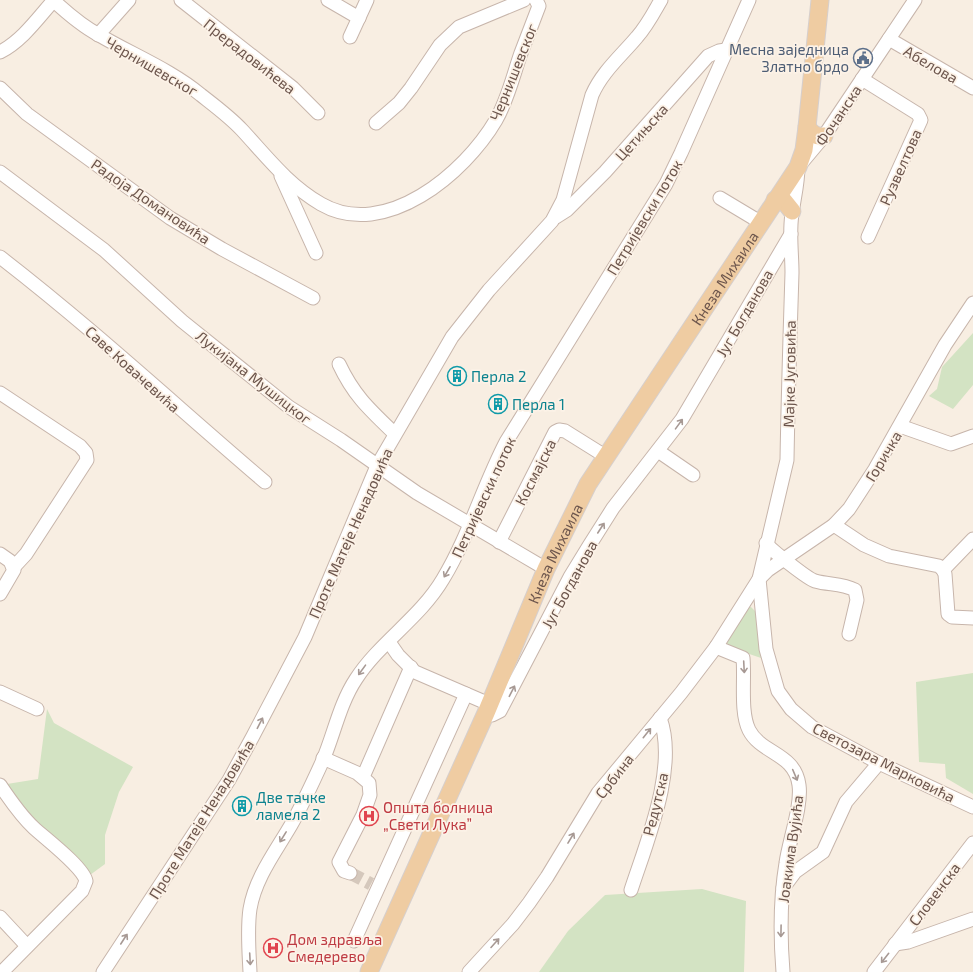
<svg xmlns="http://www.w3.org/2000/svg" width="973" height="972" viewBox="0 0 973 972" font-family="'Exo 2',sans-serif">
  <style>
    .green { fill: #d3e3c3 }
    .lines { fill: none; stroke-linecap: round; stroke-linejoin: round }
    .minor-tunnel { stroke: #d5c8bc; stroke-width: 13; stroke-dasharray: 13 6; stroke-linecap: butt }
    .minor-casing { stroke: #c7b5ab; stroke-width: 15 }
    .major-casing { stroke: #d6cfcd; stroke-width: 19 }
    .minor { stroke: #fff; stroke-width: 13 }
    .major { stroke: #efcca2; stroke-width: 17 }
    .oneway { stroke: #a79994 }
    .labels { text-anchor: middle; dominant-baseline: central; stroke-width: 3.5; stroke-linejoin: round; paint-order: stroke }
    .service-label { font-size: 15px; fill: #4e5e75; stroke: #fcf2e7; text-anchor: end }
    .street-label { font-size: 15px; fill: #6c554c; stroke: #fcf2e7 }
    .culture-label { font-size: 15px; fill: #0d838f; stroke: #fcf2e7; text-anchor: start }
    .health-label { font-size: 15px; fill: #be3a42; stroke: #fcf2e7; text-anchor: start }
  </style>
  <rect width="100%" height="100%" fill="#f8eee2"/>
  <g class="green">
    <path d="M973,333V385L953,409L929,396L937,389L942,367Z"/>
    <path d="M749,607H751L756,612L761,658L723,645Z"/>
    <path d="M973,673V794L946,778L945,764L919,762L916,682Z"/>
    <path d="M47,709L54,723L133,767L119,792L105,835V864L90,875L29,816L7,784L38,779Z"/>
    <path d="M702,889L746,901L744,972H539L568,931L605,895Z"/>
  </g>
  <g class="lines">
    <path class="minor-tunnel" d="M350,873L371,884"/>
    <g class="minor-casing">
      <g id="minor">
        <path d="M53,0C67,13 82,26 99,35C133,55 171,70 201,95C215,106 230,117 242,130C267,157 288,185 321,204C385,241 465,173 496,120C508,99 513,76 521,53C527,37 533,22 539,6L536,0"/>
        <path d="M181,0L293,88L318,113"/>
        <path d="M328,0L359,18"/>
        <path d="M915,0L824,136L798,167C798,187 792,205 791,224C790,241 792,257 792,273C790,336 788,398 787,460L759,579L766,649L778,691L791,709L812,727L879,763L973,807"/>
        <path d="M98,35L129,0"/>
        <path d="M350,37L367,0"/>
        <path d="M889,39L973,88"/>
        <path d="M0,52C22,41 38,18 54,0"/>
        <path d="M862,79L918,114L921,120L868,237"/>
        <path d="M0,88L27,114L170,218L222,249L313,298"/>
        <path d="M376,123L399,103L411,88L440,45L459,27L524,0"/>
        <path d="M0,172L104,250L182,321L289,407L341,440L417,493L546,569"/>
        <path d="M281,176L316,253"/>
        <path d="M720,198L760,222"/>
        <path d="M556,217L567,210L605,172L708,56L719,51L726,50"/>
        <path d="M0,257C92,328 177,407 265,482"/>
        <path d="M339,364C354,396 370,410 395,434"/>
        <path d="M0,393L80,446L86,453L87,460L26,554L13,568"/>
        <path d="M900,426L951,444L973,436"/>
        <path d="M658,451L693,475"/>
        <path d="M834,525L864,545L889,556L939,566L943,570L945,574L948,614L952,617L973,618"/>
        <path d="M499,542L555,432L559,430L565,431L605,456"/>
        <path d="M766,543C771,550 808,579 815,581C829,585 842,583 855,590L857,600L849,634"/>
        <path d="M0,554L10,561L14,570L0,594"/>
        <path d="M943,570L973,539"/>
        <path d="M389,642L398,655L415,672L489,704"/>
        <path d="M716,647L743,658C745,679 740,712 749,730C761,754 795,753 799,785C802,806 789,841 786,863C780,899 780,935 783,972"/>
        <path d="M0,692L37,709"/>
        <path d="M486,713L492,715L500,711L570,577L589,546L613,508L682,419L791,234"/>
        <path d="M323,758L357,773L369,783L370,795L363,815L339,862L344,871L350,873"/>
        <path d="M363,777L411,667"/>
        <path d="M0,785C10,800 21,816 34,828C46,839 83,867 86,881L82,891L2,972"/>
        <path d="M783,888L795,872L823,852L846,802L879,763"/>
        <path d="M631,890C647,841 678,767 660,718"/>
        <path d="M0,917L27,946"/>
        <path d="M354,941L466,694"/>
        <path d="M895,944L908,942L973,919"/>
        <path d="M103,972L229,780L253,736L305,637L377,466L452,337L489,290L552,221L563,200L592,95C602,72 621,56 637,37C647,26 654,12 661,0"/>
        <path d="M250,972C249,951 247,929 250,909C255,878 276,851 291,825C303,804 313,782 323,760C334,734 340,703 356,679C380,642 420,618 443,579C469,536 483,486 506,442L666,184L681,153L749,0"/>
        <path d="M469,972L513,924L529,903L547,877L598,793L681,693L716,647L759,579L768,570L834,525L849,509L875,469L945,345L973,303"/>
        <path d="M874,972L973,843"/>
      </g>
    </g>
    <g class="major-casing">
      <g id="major">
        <path d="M807,127C812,134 816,137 824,136"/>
        <path d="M775,200L784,201L792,211"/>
        <path id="s1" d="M369,972L486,713L546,569L588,484L798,167L804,150L807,127L820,0"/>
      </g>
    </g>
    <use href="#minor" class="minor"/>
    <use href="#major" class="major"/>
  </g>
  <defs><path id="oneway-shaft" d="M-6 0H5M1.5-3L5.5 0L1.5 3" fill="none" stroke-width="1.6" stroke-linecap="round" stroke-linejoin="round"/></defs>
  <g class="oneway">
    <use href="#oneway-shaft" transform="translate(679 424) rotate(-54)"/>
    <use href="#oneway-shaft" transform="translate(601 528) rotate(-57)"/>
    <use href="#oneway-shaft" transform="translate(447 572) rotate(120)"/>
    <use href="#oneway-shaft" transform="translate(744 667) rotate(87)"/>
    <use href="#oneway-shaft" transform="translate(362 670) rotate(126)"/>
    <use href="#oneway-shaft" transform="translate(512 691) rotate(-63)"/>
    <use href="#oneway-shaft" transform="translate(260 723) rotate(-63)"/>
    <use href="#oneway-shaft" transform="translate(647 733) rotate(-51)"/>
    <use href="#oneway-shaft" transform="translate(795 775) rotate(67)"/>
    <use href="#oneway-shaft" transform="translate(283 837) rotate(122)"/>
    <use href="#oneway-shaft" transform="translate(571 838) rotate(-59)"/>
    <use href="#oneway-shaft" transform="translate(781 931) rotate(91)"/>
    <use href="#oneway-shaft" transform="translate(124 939) rotate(-57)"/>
    <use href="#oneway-shaft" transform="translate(495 943) rotate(-48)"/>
    <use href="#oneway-shaft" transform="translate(885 958) rotate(128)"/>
    <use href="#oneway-shaft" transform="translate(250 959) rotate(87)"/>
  </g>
  <defs>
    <g id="civic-ring" transform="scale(1)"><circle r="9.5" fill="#fcf2e7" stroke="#5c6f8a" stroke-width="1.5"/><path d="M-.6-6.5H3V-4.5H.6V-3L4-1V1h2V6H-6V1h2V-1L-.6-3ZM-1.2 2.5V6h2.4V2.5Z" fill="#5c6f8a"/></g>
    <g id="building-ring" transform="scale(1)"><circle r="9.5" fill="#fcf2e7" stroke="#0f9aa8" stroke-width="1.5"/><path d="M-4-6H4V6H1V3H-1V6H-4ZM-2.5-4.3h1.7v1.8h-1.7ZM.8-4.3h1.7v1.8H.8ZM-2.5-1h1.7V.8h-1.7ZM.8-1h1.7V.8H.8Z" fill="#0f9aa8"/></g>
    <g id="hospital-ring" transform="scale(1)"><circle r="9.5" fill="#fcf2e7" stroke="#e0444e" stroke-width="1.5"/><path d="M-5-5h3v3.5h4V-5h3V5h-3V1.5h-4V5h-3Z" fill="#e0444e"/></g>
  </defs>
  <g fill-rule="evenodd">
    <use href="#civic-ring" x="863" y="58"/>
    <use href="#building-ring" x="457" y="376"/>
    <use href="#building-ring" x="498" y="404"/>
    <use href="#building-ring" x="242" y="806"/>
    <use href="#hospital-ring" x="369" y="816"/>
    <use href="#hospital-ring" x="273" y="948"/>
  </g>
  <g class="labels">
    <g class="service-label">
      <text x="849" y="49">Месна заједница<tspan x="849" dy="17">Златно брдо</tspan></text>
    </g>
    <g class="street-label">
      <text transform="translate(250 56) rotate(38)">Прерадовићева</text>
      <text transform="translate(931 64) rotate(30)">Абелова</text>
      <text transform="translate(152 66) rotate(30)">Чернишевског</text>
      <text transform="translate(513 72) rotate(-68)">Чернишевског</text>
      <text transform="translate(838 115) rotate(-56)">Фочанска</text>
      <text transform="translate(641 132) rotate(-48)">Цетињска</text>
      <text transform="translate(900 167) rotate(-66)">Рузвелтова</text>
      <text transform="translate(151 201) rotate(34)">Радоја Домановића</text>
      <text transform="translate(644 217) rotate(-59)">Петријевски поток</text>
      <text stroke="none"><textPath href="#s1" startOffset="782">Кнеза Михаила</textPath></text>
      <text transform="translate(744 313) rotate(-60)">Југ Богданова</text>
      <text transform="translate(133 369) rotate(42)">Саве Ковачевића</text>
      <text transform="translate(789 374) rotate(-89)">Мајке Југовића</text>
      <text transform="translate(254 377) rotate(38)">Лукијана Мушицког</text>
      <text transform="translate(883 456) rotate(-59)">Горичка</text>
      <text transform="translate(535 472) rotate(-63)">Космајска</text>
      <text transform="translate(483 497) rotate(-65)">Петријевски поток</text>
      <text transform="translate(350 533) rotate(-66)">Проте Матеје Ненадовића</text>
      <text stroke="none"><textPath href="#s1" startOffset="458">Кнеза Михаила</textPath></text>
      <text transform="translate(569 584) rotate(-61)">Југ Богданова</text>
      <text transform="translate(884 762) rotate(27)">Светозара Марковића</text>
      <text transform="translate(614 776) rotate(-52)">Србина</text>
      <text transform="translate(655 804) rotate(-76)">Редутска</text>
      <text transform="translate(201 819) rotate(-58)">Проте Матеје Ненадовића</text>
      <text transform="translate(790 849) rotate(-82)">Јоакима Вујића</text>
      <text transform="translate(934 894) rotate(-53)">Словенска</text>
    </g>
    <g class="culture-label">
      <text x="471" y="376">Перла 2</text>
      <text x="512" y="404">Перла 1</text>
      <text x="256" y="797">Две тачке<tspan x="256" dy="17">ламела 2</tspan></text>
    </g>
    <g class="health-label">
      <text x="383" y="807">Општа болница<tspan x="383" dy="17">„Свети Лука”</tspan></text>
      <text x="287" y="939">Дом здравља<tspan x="287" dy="17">Смедерево</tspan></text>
    </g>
  </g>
</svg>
